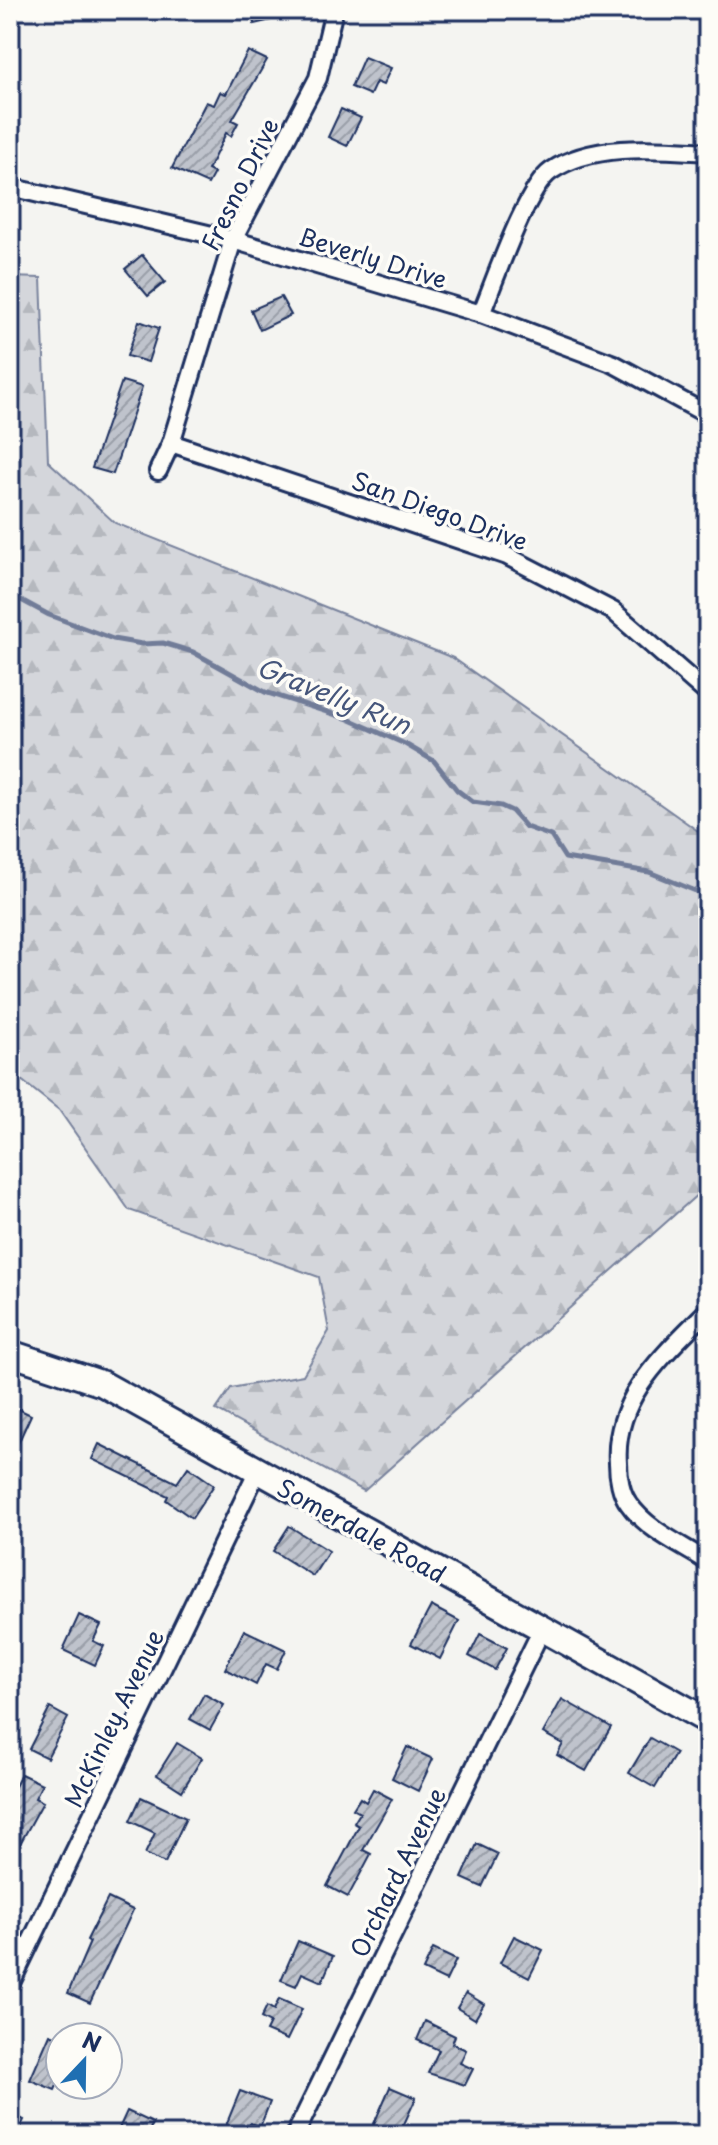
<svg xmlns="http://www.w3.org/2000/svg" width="718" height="2145" viewBox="0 0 718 2145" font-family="'Playpen Sans',sans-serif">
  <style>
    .forest { fill: url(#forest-firs); stroke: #78829c; stroke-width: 2 }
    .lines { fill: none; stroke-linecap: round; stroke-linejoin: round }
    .stream { stroke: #717c98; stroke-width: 5 }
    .building { fill: url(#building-hatch); stroke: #1b2f5e; stroke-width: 2 }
    .street-casing { stroke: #1b2f5e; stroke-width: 22 }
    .secondary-casing { stroke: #1b2f5e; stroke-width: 30 }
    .street { stroke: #fdfcf7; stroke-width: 16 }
    .secondary { stroke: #fdfcf7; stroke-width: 24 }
    .labels { text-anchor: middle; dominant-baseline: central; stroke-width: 7; stroke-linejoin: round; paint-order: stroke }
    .street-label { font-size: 24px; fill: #1b2f5e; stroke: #fdfcf7 }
    .water-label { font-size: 26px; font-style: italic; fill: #46567b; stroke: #fdfcf7 }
  </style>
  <defs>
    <pattern id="forest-firs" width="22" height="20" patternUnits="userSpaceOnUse" patternTransform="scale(2)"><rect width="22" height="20" fill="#d4d6db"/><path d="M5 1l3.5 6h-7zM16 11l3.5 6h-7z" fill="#b5b8be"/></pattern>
    <pattern id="building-hatch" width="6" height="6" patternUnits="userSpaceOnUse" patternTransform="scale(2)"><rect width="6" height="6" fill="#bfc3cc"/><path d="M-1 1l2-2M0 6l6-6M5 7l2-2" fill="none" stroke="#9a9fa9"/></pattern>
  </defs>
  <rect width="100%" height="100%" fill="#f4f4f1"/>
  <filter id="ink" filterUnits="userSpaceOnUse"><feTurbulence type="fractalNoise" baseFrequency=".0125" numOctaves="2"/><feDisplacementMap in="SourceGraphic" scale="16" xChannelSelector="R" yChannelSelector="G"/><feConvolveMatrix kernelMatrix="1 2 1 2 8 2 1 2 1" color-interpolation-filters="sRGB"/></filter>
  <g filter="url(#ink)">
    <path class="forest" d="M10,277L41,278L48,461L115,523L453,658L708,838V1185L364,1491L216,1410L231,1388L303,1375L329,1331L319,1277L129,1210L59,1110L10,1071Z"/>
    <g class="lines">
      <path class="stream" d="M10,594L49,615L113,639L142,644L163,643L193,652L265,692L346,718L405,744L434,761L457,790L473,802L501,806L512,811L526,827L551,836L565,858L649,872L708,896"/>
    </g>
    <g class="building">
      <path d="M251,10H292L293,15L254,24Z"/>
      <path d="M248,51L267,60L232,120L238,123L231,136L226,133L208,170L214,173L208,184L172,168L206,102L214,105L220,92L226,94Z"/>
      <path d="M364,57L391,68L383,85L376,82L370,95L351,87Z"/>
      <path d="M341,109L361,118L347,146L328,137Z"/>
      <path d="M142,255L165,282L148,296L125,269Z"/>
      <path d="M281,297L291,315L260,330L251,310Z"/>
      <path d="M139,321L159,328L148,362L127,356Z"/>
      <path d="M122,381L142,387L113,474L92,468Z"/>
      <path d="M10,1405L31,1415L10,1461Z"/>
      <path d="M99,1444L177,1483L188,1467L214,1485L192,1518L166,1500L168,1496L92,1459Z"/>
      <path d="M289,1526L329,1551L313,1576L273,1551Z"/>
      <path d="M431,1606L459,1621L440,1659L411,1644Z"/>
      <path d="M79,1615L101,1625L93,1641L104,1646L95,1665L63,1650Z"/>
      <path d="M244,1630L286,1650L277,1669L266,1664L256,1685L225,1669Z"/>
      <path d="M480,1634L507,1648L495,1670L469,1656Z"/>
      <path d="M204,1694L224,1705L210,1730L190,1719Z"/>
      <path d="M562,1699L611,1727L586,1771L557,1755L563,1744L543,1733Z"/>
      <path d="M50,1708L68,1718L47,1758L29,1749Z"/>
      <path d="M650,1738L676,1753L655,1788L629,1773Z"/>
      <path d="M177,1743L202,1758L182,1791L157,1775Z"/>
      <path d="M407,1747L433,1759L418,1791L392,1778Z"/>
      <path d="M21,1774L42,1784L35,1798L43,1802L10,1862V1797Z"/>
      <path d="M373,1789L392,1799L363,1850L371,1854L348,1897L327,1886L359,1826L354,1823L360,1813L353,1809L360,1798L366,1802Z"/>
      <path d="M141,1797L186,1818L165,1863L145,1854L155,1833L130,1821Z"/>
      <path d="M477,1844L498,1854L482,1887L462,1878Z"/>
      <path d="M108,1898L133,1910L90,2003L68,1993L90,1942L87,1940Z"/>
      <path d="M514,1936L543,1950L529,1978L500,1963Z"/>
      <path d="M298,1941L333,1956L322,1982L302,1973L296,1986L281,1980Z"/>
      <path d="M433,1949L456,1960L446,1981L423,1970Z"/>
      <path d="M466,1993L484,2004L475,2019L457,2008Z"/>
      <path d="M279,1999L302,2009L287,2040L266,2031L270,2023L261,2018L267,2006L274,2010Z"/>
      <path d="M425,2021L455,2036L452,2043L466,2050L460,2063L473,2069L465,2085L428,2073L439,2050L417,2040Z"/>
      <path d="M50,2034L60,2038V2079L55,2090L30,2080Z"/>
      <path d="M390,2087L416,2098L399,2135H369Z"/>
      <path d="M240,2091L270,2102L260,2127L250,2123L245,2135H222Z"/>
      <path d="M127,2111L153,2123L147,2135H116Z"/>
      <path d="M10,2113L24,2120L17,2135H10Z"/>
    </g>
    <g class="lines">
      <g class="street-casing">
        <g id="street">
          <path d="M10,187L233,240L481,314L614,364L708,415"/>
          <path d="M481,314C494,283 526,188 551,171C593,142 660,149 708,152"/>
          <path d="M171,443L507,556L613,611L708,694"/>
          <path d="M158,471L171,443L233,240L318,78L334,10"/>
          <path d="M708,1310C665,1354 613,1397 618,1463C618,1476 621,1494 629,1504C647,1530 682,1545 708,1562"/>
          <path d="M10,1985L257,1472"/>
          <path d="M295,2135L542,1629"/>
        </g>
      </g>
      <g class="secondary-casing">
        <path id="secondary" d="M10,1353L103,1384L708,1721"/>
      </g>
      <use href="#street" class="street"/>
      <use href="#secondary" class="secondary"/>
    </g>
  </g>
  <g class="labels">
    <g class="street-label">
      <text transform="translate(239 184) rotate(-64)">Fresno Drive</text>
      <text transform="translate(373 257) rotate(17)">Beverly Drive</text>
      <text transform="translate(440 510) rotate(20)">San Diego Drive</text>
      <text transform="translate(362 1530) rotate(29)">Somerdale Road</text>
      <text transform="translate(113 1718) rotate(-64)">McKinley Avenue</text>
      <text transform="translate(397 1872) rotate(-64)">Orchard Avenue</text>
    </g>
    <g class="water-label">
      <text transform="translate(334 695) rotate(22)">Gravelly Run</text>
    </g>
  </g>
  <rect width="718" height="2145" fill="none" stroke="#fdfcf7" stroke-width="40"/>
  <rect x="20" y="20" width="678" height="2105" fill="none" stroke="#1b2f5e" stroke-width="3" filter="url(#ink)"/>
  <g transform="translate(84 2061) rotate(22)"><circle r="38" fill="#fdfcf7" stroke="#a3aaba" stroke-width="2"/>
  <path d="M0-6L14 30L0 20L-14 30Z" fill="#1f6fb2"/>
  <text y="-12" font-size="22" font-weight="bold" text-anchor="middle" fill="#1b2f5e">N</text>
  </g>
</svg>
